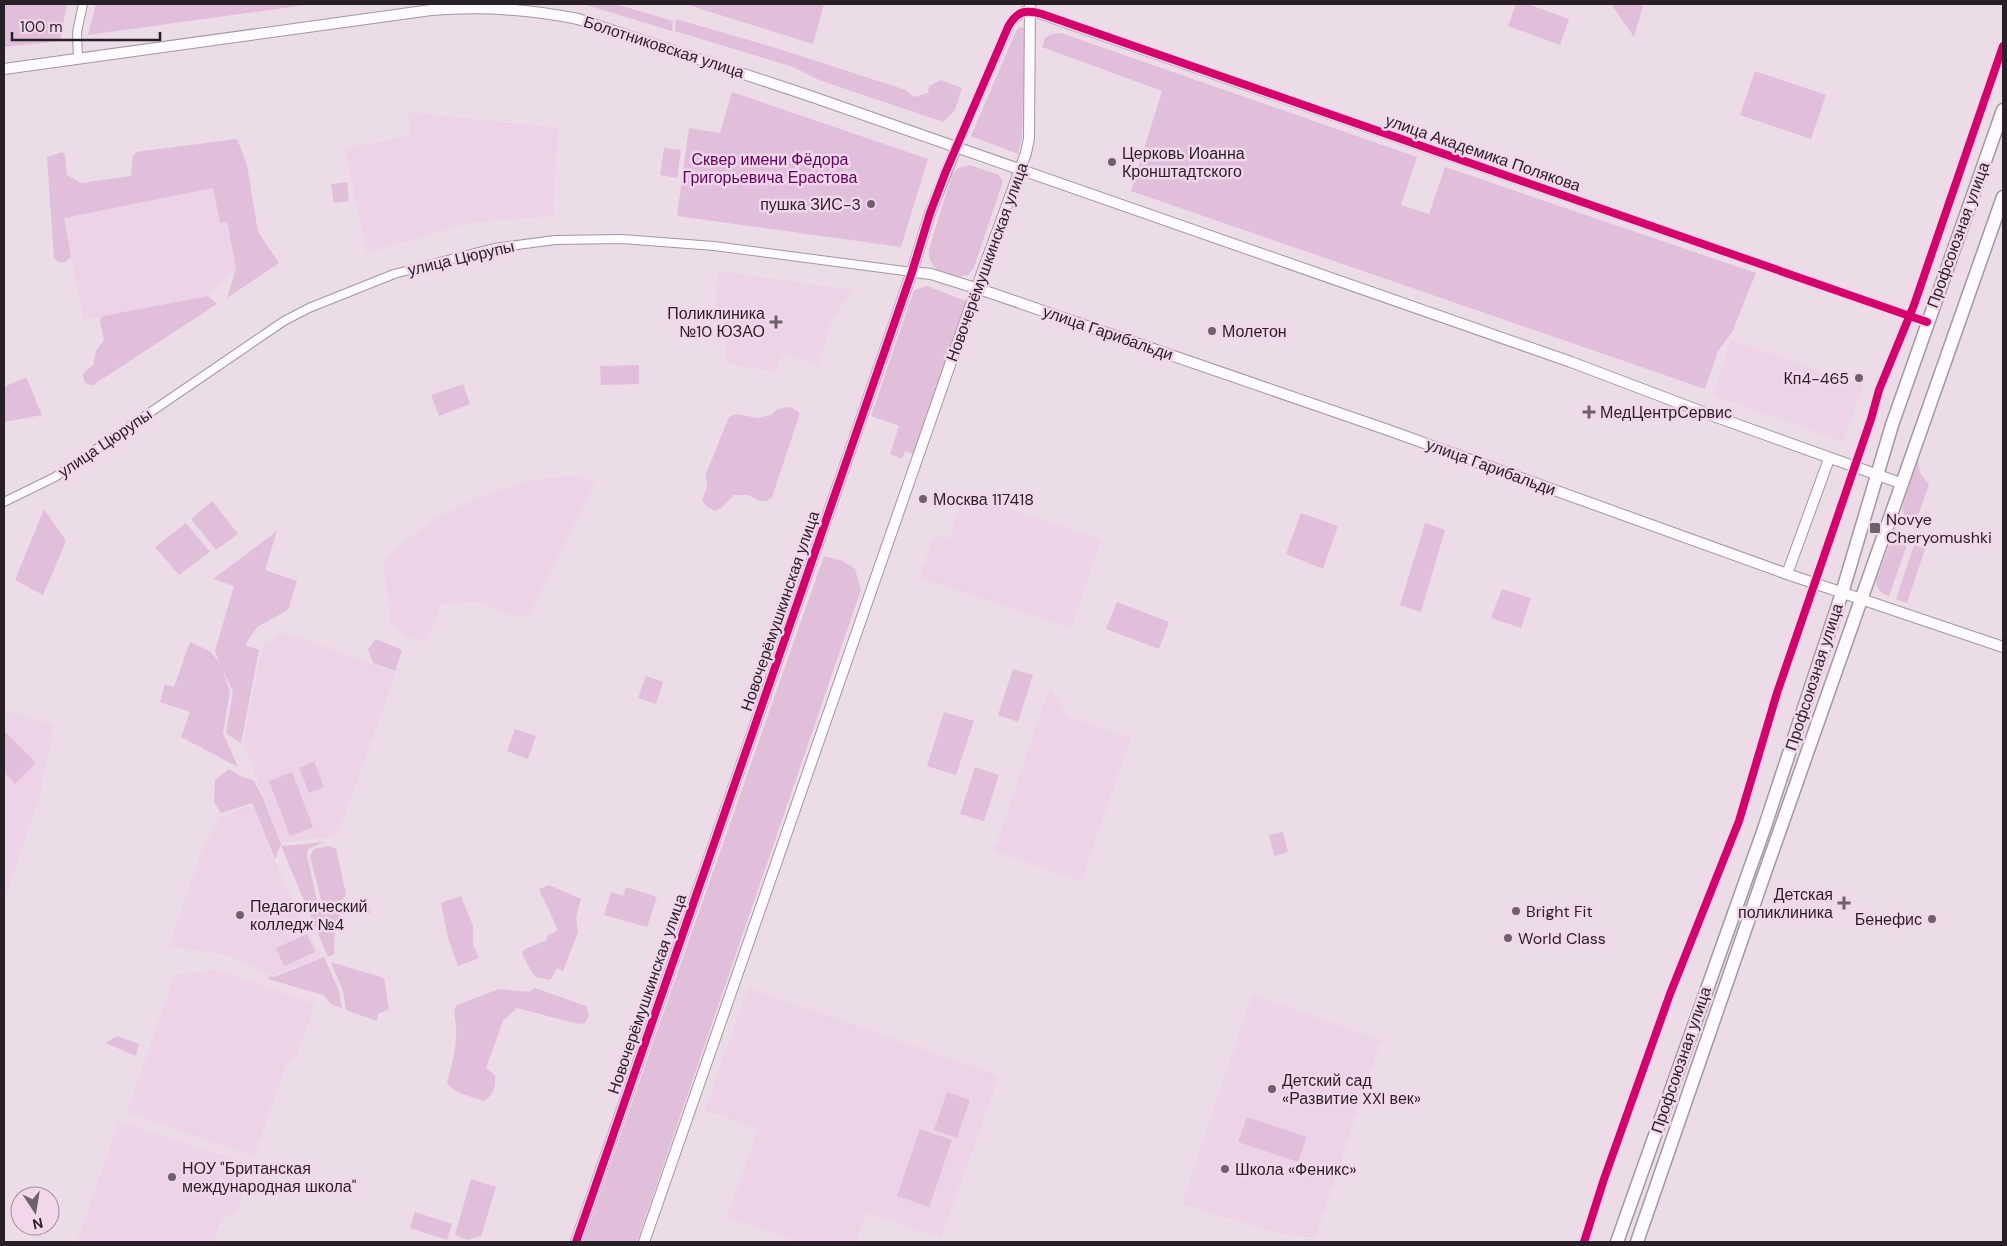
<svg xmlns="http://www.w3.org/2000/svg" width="2007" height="1246" viewBox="0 0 2007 1246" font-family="'DM Sans',sans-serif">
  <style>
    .built { fill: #ecd3e7 }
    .green { fill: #e1bfdb }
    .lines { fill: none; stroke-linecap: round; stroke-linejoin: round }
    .minor-casing { stroke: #a397a0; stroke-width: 10 }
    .tertiary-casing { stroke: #a397a0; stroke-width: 12 }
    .primary-casing { stroke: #a397a0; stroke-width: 15 }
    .minor { stroke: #fcfafc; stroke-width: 8 }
    .tertiary { stroke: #fcfafc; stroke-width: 10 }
    .primary { stroke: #fcfafc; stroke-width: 12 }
    .cycleway-casing { stroke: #f1d6ec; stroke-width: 11 }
    .cycleway { stroke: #d6006c; stroke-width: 8 }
    .poi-dot { fill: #6d616b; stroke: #f1d6ec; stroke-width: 2 }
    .labels { text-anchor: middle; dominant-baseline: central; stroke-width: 5; stroke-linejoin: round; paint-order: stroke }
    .street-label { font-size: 16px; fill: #291f27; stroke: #f1d6ec }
    .poi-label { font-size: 16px; fill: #291f27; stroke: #f1d6ec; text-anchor: start }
    .park-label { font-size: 16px; fill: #65015e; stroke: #f1d6ec }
  </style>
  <rect width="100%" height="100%" fill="#ebdce8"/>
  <g class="built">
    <path d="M407,112L558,128L554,216L468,223L367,253L345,149L411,135Z"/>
    <path d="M213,188L220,223L226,222L236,269L208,296L84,320L63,218Z"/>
    <path d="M717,271L852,290L832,320L818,365L782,353L775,372L726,363V324L714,318Z"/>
    <path d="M1731,340L1863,386L1843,442L1713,395Z"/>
    <path d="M578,475L595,483L528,616H513L481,602L441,604L426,643L404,634L390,623L384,565L388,555L435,519L488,493L532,480Z"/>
    <path d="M965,494L1101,540L1071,628L920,577L934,535L949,540Z"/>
    <path d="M286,633L396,673L337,836L281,842L243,742L263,645Z"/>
    <path d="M1050,687L1067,716L1131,738L1081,881L994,851Z"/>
    <path d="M4,709L54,726L39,798L4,901Z"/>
    <path d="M252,805L279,872L321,957L272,976L230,956L169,946L200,856L220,817Z"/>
    <path d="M216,970L315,1004L297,1055L286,1065L254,1156L127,1112L175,974Z"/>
    <path d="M748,988L999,1076L941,1238L867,1212L856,1242H798L727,1217L758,1129L705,1110Z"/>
    <path d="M1252,995L1381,1040L1315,1238L1281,1234L1182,1204Z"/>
    <path d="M119,1122L248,1164L240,1189L242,1197L238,1211L222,1218L214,1242H77Z"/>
  </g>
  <g class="green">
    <path d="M4,4H67L60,41L4,47Z"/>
    <path d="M96,4H313L88,35Z"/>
    <path d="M583,4H616L673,21L672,31Z"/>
    <path d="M685,4H824L813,44Z"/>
    <path d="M1516,4H1528L1569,19L1560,45L1508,26Z"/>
    <path d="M1611,4H1637L1643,6L1634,37Z"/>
    <path d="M676,19L776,48L906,90L914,97L928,93L929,86L941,80L962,88L955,110L943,122L819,80L793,67L675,31Z"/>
    <path d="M1020,27L1024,28L1025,33L1022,138L1018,154L971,136L1016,31Z"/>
    <path d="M1061,33L1417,157L1401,205L1429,214L1445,167L1756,273L1732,332L1718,351L1705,389L1131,191L1162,91L1042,47L1045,38L1052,34Z"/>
    <path d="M1755,71L1826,95L1811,139L1740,115Z"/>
    <path d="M732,92L928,159L901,247L677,216L689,128L720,133Z"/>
    <path d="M237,139L247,165L258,232L279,263L227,298L236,269L227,222L220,223L213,188L64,218L71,256C66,264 60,265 54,258L47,157L62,152L65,154L67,175L81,183L131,176L133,156L136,152Z"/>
    <path d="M664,148L681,150L677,178L660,175Z"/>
    <path d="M970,165L999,175L1003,181L974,267L968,275L957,277L939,272L931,262L929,256V249L952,175L958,168Z"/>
    <path d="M347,182L349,201L334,203L331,184Z"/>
    <path d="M927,286L966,301L915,455L905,451L902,459L890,454L899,426L871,416L914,290Z"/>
    <path d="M208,296L217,304L93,385C86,386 83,380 83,374L93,365L96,351L104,340C103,333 100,326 100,319L103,316Z"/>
    <path d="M639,365V384L601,385L600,366Z"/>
    <path d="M26,377L42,415L4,422V387Z"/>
    <path d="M463,384L470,404L439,416L431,395Z"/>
    <path d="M790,407L799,412V416L772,497L767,501H759L748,495H734L721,508L715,511L707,507L702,500L707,488L706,474L729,417L736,414L758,418L771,415L778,409Z"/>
    <path d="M1918,459L1920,473L1929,485L1913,528L1907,523L1902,508Z"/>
    <path d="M212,501L238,534L216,550L191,519Z"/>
    <path d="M44,509L66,541L43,595L15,580Z"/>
    <path d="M1301,513L1338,526L1323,569L1286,554Z"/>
    <path d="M186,523L210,552L179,575L155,547Z"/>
    <path d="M1425,523L1445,530L1421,612L1400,605Z"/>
    <path d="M277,531L265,570L297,581L288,610L257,627L245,645L259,650L241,743L226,733L233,692L222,668L230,692L223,733L238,767L181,737L190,712L160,702L165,684L174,687L190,642L210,651L220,663L215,651L234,586L213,579Z"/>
    <path d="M1894,540H1900L1908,542L1889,596C1881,594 1877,589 1876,581L1889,546Z"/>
    <path d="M1914,545L1925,549L1907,603L1896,599Z"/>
    <path d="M824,556L843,561L855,569L861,590L637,1242H583Z"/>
    <path d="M1502,589L1531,598L1521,628L1491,618Z"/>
    <path d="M1117,602L1169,622L1159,649L1106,629Z"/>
    <path d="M376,639L402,650L395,671L373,663L368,649Z"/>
    <path d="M1013,669L1033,675L1018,722L998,715Z"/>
    <path d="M646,676L663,682L656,704L638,698Z"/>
    <path d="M944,712L974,721L956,775L927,766Z"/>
    <path d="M515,729L536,736L528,759L507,751Z"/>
    <path d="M4,731L36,763L15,784L4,772Z"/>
    <path d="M314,761L324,787L309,793L299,768Z"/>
    <path d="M975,767L999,775L984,821L960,814Z"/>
    <path d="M229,769L240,776L254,781L263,798L281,844L275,859L252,803L221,813L214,802L215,780Z"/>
    <path d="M292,772L313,827L290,836L269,781Z"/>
    <path d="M1283,832L1288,852L1274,856L1269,835Z"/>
    <path d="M324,842L308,849L307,856L318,905L327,910L367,897L371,913L342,912L335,923L334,954L328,957L281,846Z"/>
    <path d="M329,846L336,849L346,894L342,900L327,903L321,900L310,856L314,849Z"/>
    <path d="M549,885L581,899L576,917L578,932L563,971L557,968L552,978L548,980L534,976L522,954L525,949L547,940V936L558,930L539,889Z"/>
    <path d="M626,887L657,897L647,927L604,915L611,892L623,896Z"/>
    <path d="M461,896L473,926V945L479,958L458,966L448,938L441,903Z"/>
    <path d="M307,934L315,952L284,966L276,948Z"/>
    <path d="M324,957L339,991L342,1008L331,1004L323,995L268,979L269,976L274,977Z"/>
    <path d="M331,962L384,978L389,1009L378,1014L377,1021L346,1010L343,991Z"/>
    <path d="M535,988L586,1006L589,1016L585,1023L578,1024L517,1008L503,1021L486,1068L495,1075C496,1085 494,1095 484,1101C473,1097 453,1093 447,1083C452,1064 457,1047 456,1028C456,1019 452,1012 457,1005L499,989L529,992Z"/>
    <path d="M117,1036L139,1044L136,1056L105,1043Z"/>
    <path d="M947,1092L970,1100L957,1138L934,1130Z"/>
    <path d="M1247,1117L1307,1137L1298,1162L1238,1142Z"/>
    <path d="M920,1129L952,1140L929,1207L897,1196Z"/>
    <path d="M471,1179L496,1187L481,1236L467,1240L455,1235Z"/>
    <path d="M415,1212L452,1224L447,1240L410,1228Z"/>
  </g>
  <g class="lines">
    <g class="minor-casing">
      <g id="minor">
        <path d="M78,58L77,32L83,4"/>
        <path d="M956,148L1011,22L1024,11H1030L1927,322"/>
        <path d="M4,502L55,477L79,461L284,321L309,308L394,274L494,248L555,240L622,239L714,246L912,272"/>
      </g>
    </g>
    <g class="tertiary-casing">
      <g id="tertiary">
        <path d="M4,69L431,10C480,6 529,9 578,19L810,96L1571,362L1708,414L1903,484"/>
        <path d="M912,272L931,274L991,293L1388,430L1787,574L2003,647"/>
        <path d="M1787,574L1829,459"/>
        <path d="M576,1242L912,272L930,213L956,148"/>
        <path d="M644,1242L982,273L1026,153L1029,138L1030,4"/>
      </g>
    </g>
    <g class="primary-casing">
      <g id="primary">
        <path d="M1617,1242L1764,829L1842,593L1892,425L2003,110"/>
        <path d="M1637,1242L1763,878L2003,197"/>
      </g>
    </g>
    <use href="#minor" class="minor"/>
    <use href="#tertiary" class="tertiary"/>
    <use href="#primary" class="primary"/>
    <g class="cycleway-casing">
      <g id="cycleway">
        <path d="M576,1242L912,272L930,213L946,171L1008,27C1017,11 1025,9 1042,14L1927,322"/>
        <path d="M1584,1242L1604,1179L1670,994L1739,821L1777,693L1871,419L1879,390L1914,305L2003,46"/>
      </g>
    </g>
    <use href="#cycleway" class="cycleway"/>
  </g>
  <g class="poi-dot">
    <circle cx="1112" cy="162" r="5"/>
    <circle cx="871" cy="204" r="5"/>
    <path d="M773.5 314.5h5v5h5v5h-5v5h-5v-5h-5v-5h5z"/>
    <circle cx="1212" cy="331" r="5"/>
    <circle cx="1859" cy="378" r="5"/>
    <path d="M1586.5 404.5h5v5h5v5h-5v5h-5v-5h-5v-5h5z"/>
    <circle cx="923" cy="499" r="5"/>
    <rect x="1869" y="522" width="12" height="12" rx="2.5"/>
    <path d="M1841.5 895.5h5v5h5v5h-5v5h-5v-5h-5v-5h5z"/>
    <circle cx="1516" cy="911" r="5"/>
    <circle cx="240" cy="915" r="5"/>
    <circle cx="1932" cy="919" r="5"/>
    <circle cx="1508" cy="938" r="5"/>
    <circle cx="1272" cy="1089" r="5"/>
    <circle cx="1225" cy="1169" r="5"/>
    <circle cx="172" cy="1177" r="5"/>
  </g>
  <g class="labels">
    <g class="street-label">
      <text transform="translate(664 47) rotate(18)">Болотниковская улица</text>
      <text transform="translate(1483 153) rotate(19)">улица Академика Полякова</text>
      <text transform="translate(1958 235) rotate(-70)">Профсоюзная улица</text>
      <text transform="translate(461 258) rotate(-13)">улица Цюрупы</text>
      <text transform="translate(987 262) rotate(-70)">Новочерёмушкинская улица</text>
      <text transform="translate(1108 333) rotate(19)">улица Гарибальди</text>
      <text transform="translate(105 443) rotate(-34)">улица Цюрупы</text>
      <text transform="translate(1491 467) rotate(20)">улица Гарибальди</text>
      <text transform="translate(780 611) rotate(-71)">Новочерёмушкинская улица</text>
      <text transform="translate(1814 677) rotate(-72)">Профсоюзная улица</text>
      <text transform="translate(647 994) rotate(-71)">Новочерёмушкинская улица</text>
      <text transform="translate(1681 1060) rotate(-71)">Профсоюзная улица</text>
    </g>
    <g class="poi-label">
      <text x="1122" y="153">Церковь Иоанна<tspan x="1122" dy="18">Кронштадтского</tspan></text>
      <text x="861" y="204" text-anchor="end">пушка ЗИС-3</text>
      <text x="765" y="313" text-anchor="end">Поликлиника<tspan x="765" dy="18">№10 ЮЗАО</tspan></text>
      <text x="1222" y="331">Молетон</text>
      <text x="1849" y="378" text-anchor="end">Кп4-465</text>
      <text x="1600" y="412">МедЦентрСервис</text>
      <text x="933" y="499">Москва 117418</text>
      <text x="1886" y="519">Novye<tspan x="1886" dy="18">Cheryomushki</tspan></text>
      <text x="1833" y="894" text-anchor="end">Детская<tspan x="1833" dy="18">поликлиника</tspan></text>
      <text x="250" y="906">Педагогический<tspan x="250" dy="18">колледж №4</tspan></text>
      <text x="1526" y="911">Bright Fit</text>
      <text x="1922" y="919" text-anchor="end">Бенефис</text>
      <text x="1518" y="938">World Class</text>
      <text x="1282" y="1080">Детский сад<tspan x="1282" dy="18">«Развитие XXI век»</tspan></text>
      <text x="182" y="1168">НОУ "Британская<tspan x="182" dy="18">международная школа"</tspan></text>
      <text x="1235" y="1169">Школа «Феникс»</text>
    </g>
    <g class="park-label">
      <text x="770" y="159">Сквер имени Фёдора<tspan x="770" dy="18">Григорьевича Ерастова</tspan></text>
    </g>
  </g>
  <rect width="2007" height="1246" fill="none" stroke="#291f27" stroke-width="10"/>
  <g transform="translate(35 1211) rotate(168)"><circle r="24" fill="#f1d6ec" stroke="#a18d9d"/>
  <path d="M0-4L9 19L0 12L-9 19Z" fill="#6d616b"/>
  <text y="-8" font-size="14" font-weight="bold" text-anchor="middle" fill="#291f27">N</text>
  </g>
  <path d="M12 32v8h148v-8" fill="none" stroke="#291f27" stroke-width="2.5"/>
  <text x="20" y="32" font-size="15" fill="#291f27" stroke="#f1d6ec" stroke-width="4" paint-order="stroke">100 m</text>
</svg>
